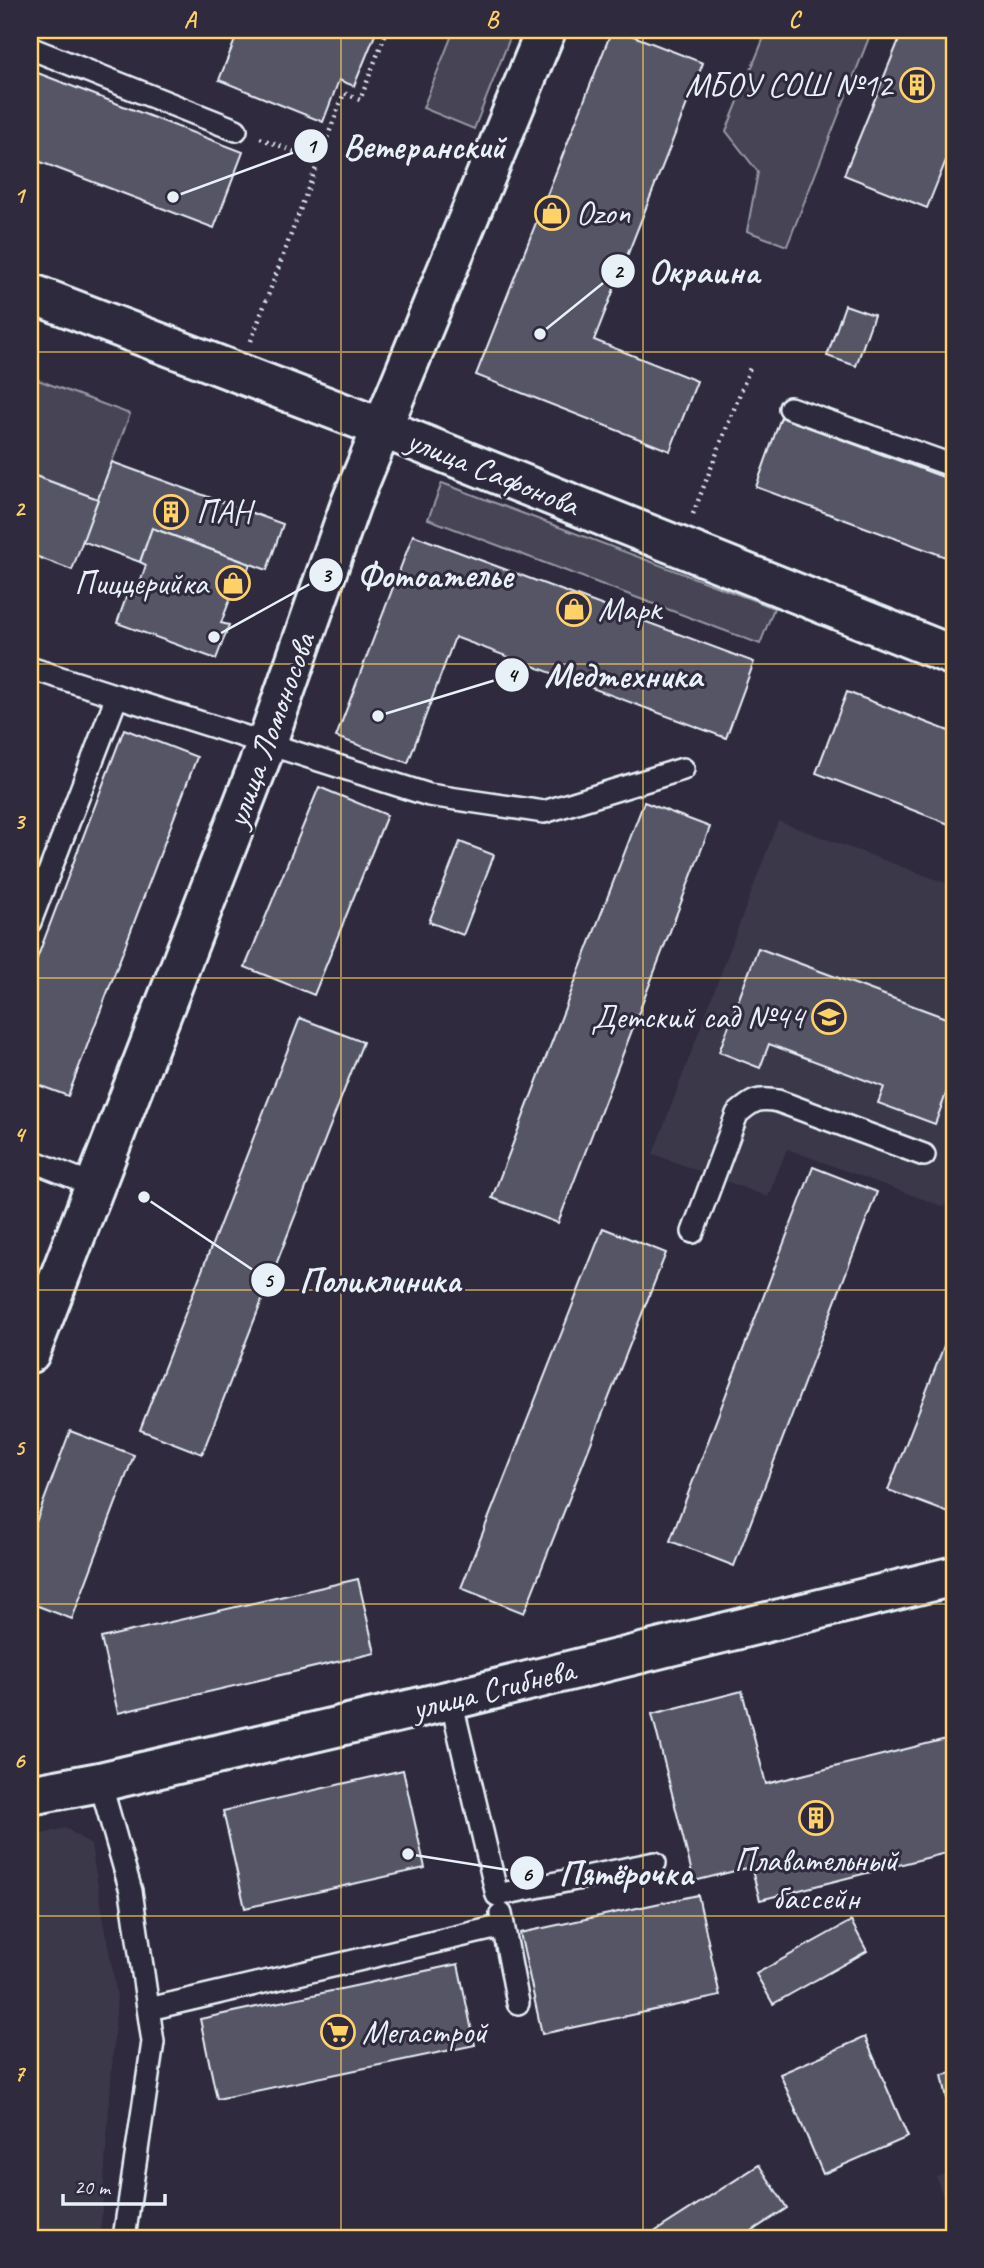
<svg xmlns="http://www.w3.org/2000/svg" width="984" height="2268" viewBox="0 0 984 2268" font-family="Caveat,sans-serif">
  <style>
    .built { fill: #3b3749 }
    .green { fill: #464455; stroke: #979aa6; stroke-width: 2 }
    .building { fill: #575565; stroke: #e8f1f8; stroke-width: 2 }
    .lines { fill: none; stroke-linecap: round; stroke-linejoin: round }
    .lane-casing { stroke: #e8f1f8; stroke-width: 26 }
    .street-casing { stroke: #e8f1f8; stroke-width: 44 }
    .secondary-casing { stroke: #e8f1f8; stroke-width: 44 }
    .path { stroke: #e8f1f8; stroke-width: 4.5; stroke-dasharray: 2 5; stroke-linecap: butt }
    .lane { stroke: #2f2a3d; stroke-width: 21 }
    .street { stroke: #2f2a3d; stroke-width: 38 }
    .secondary { stroke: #2f2a3d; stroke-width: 38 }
    .grid { fill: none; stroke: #ffd166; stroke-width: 2; stroke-opacity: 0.55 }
    .labels { text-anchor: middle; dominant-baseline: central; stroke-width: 6; stroke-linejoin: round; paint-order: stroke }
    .poi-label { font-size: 33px; fill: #e8f1f8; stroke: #2f2a3d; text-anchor: start }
    .street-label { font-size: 33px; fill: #e8f1f8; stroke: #2f2a3d }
    .leader { fill: none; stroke: #e8f1f8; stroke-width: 2.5 }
    .callout-dot { fill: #e8f1f8; stroke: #2f2a3d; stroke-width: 2.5 }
    .mark-label { font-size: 21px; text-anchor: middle; font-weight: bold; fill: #111 }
    .callout-label { font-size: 35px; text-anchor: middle; font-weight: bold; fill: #e8f1f8; stroke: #2f2a3d; stroke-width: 6; stroke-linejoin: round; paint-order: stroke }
    .neatline { fill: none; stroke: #ffd166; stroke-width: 2.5 }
    .grid-label { font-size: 23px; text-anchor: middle; font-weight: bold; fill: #ffd166 }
  </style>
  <rect width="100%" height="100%" fill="#2f2a3d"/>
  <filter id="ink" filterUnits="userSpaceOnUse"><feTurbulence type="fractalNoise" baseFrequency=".0143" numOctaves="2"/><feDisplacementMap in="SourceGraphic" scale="14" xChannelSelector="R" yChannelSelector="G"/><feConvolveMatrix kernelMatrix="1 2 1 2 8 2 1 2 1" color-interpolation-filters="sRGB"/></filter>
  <g filter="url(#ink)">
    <g class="built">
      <path d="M778,821L954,886V1180L944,1207L787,1149L768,1197L653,1154Z"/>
      <path d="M66,1828L91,1845L117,1996L100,2238H30V1837Z"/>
      <path d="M954,2171V2228L936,2177Z"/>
    </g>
    <g class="green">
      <path d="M454,30H513L474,129L423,108Z"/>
      <path d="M767,30H872L787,246L747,231L758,172L726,131Z"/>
      <path d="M30,377L130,414L98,499L30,474Z"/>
      <path d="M442,483L774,608L760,644L428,519Z"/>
    </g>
    <g class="building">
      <path d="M239,30H377L354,86L339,80L323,122L219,80Z"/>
      <path d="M612,30H618L703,63L594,340L697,381L670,451L476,375Z"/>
      <path d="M903,30H954V140L927,208L844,175Z"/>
      <path d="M30,70L243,152L214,228L30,158Z"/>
      <path d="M845,305L874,315L856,366L827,356Z"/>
      <path d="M781,417L954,481V560L756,487Z"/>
      <path d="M112,462L283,524L267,570L152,528L140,562L82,541Z"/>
      <path d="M30,474L98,499L72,570L30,554Z"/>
      <path d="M152,528L250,564L237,599L231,597L221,623L229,625L216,659L117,623L128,592L136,595L146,565L140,562Z"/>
      <path d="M413,535L754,662L726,738L455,637L408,763L336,737Z"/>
      <path d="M847,692L954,733V826L816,773Z"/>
      <path d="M124,729L197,757L68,1096L30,1082V977Z"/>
      <path d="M319,787L387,815L314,995L245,967Z"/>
      <path d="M644,802L710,827L558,1223L492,1198Z"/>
      <path d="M460,842L494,855L463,935L429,922Z"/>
      <path d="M758,948L954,1021V1072L935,1124L878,1103L884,1087L769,1044L760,1068L719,1052Z"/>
      <path d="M300,1018L363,1042L202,1454L140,1430Z"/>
      <path d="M813,1167L877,1192L734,1566L670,1541Z"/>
      <path d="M603,1228L666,1253L524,1613L461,1588Z"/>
      <path d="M954,1320V1501L949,1513L888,1490Z"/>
      <path d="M70,1431L134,1455L72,1619L30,1603V1538Z"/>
      <path d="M358,1579L375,1653L118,1713L101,1638Z"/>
      <path d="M742,1691L766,1784L954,1737V1851L760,1900L751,1867L694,1881L652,1714Z"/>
      <path d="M403,1770L425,1868L245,1908L223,1811Z"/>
      <path d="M698,1895L720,1996L542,2034L520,1933Z"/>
      <path d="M851,1921L867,1951L773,2004L756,1974Z"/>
      <path d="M458,1964L475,2045L217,2099L200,2019Z"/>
      <path d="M865,2037L908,2137L823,2174L780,2074Z"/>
      <path d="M954,2073V2126H953L942,2075Z"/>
      <path d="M759,2165L787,2208L741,2238H645Z"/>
    </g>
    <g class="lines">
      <g class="lane-casing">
        <g id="lane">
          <path d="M30,48L236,130"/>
          <path d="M790,408L954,466"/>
          <path d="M30,668L117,696"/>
          <path d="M30,922L117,696L429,795L544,812L683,769"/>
          <path d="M30,1160L96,1186"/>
          <path d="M693,1232L737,1114C752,1101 757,1097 778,1101L924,1155"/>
          <path d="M451,1700L497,1895L655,1863"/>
          <path d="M100,1782L131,1891L153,2042L124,2238"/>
          <path d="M501,1914L518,2003"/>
          <path d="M149,2009L503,1926"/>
        </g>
      </g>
      <g class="street-casing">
        <path id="street" d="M30,293L382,428L954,656"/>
      </g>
      <g class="secondary-casing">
        <g id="secondary">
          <path d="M30,1353L266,745L351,503L546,30"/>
          <path d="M30,1795L100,1782L451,1700L954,1576"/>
        </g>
      </g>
      <g class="path">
        <path d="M260,138L318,161"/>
        <path d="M251,341L344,93L360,100L387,30"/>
        <path d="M693,514L750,368"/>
      </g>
      <use href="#lane" class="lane"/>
      <use href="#street" class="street"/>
      <use href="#secondary" class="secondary"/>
    </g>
  </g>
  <path class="grid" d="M341,30V2238M643,30V2238M30,352H954M30,664H954M30,978H954M30,1290H954M30,1604H954M30,1916H954"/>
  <defs>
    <g id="building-ring" transform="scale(1.75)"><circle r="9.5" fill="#2f2a3d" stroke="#ffd166" stroke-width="1.5"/><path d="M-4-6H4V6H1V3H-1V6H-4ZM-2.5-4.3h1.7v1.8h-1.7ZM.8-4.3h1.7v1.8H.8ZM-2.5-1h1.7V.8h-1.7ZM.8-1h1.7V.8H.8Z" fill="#ffd166"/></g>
    <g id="shop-ring" transform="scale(1.75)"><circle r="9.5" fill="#2f2a3d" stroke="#ffd166" stroke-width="1.5"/><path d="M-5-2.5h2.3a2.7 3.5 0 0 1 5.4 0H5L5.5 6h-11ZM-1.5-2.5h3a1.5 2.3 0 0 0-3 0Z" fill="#ffd166"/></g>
    <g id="school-ring" transform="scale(1.75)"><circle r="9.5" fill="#2f2a3d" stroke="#ffd166" stroke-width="1.5"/><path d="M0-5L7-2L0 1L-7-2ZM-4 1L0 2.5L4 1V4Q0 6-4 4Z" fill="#ffd166"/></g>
    <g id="supermarket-ring" transform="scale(1.75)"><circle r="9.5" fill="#2f2a3d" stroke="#ffd166" stroke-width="1.5"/><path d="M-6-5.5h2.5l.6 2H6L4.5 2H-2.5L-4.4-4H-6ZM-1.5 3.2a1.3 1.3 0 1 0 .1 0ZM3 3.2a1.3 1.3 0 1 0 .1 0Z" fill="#ffd166"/></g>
  </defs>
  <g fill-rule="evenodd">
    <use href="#building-ring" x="917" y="85"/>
    <use href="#shop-ring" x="552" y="213"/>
    <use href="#building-ring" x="171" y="512"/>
    <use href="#shop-ring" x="233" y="583"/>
    <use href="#shop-ring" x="574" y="609"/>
    <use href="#school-ring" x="829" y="1017"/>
    <use href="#building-ring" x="816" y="1818"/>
    <use href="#supermarket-ring" x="338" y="2032"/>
  </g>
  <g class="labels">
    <g class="poi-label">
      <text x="892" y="85" text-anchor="end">МБОУ СОШ №12</text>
      <text x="576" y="213">Ozon</text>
      <text x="196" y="512">ПАН</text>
      <text x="208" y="583" text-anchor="end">Пиццерийка</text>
      <text x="598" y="609">Марк</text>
      <text x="804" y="1017" text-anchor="end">Детский сад №44</text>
      <text x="816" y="1860" text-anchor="middle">Плавательный<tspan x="816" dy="38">бассейн</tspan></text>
      <text x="362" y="2032">Мегастрой</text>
    </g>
    <g class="street-label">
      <text transform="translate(493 472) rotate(22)">улица Сафонова</text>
      <text transform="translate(270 730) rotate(-70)">улица Ломоносова</text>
      <text transform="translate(493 1689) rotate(-14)">улица Сгибнева</text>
    </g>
  </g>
  <path class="leader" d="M173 197L311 146M540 334L618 271M214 637L326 575M378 716L512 675M144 1197L268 1280M408 1854L527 1873"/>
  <g class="callout-dot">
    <circle cx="173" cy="197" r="7"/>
    <circle cx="540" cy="334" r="7"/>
    <circle cx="214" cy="637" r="7"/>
    <circle cx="378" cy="716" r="7"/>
    <circle cx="144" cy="1197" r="7"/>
    <circle cx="408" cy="1854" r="7"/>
    <circle cx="311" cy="146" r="18"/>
    <circle cx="618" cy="271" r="18"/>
    <circle cx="326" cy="575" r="18"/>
    <circle cx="512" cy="675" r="18"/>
    <circle cx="268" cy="1280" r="18"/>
    <circle cx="527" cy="1873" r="18"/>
  </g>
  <g class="mark-label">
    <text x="311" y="153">1</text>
    <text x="618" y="278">2</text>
    <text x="326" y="582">3</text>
    <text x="512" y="682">4</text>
    <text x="268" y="1287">5</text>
    <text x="527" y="1881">6</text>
  </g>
  <g class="callout-label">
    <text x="424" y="158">Ветеранский</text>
    <text x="704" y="283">Окраина</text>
    <text x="435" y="587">Фотоателье</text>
    <text x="623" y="687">Медтехника</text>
    <text x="380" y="1292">Поликлиника</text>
    <text x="626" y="1885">Пятёрочка</text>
  </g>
  <rect width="984" height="2268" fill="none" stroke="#2f2a3d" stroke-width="77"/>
  <path d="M63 2194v10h102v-10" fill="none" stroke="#e8f1f8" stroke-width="3.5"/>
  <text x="74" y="2194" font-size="21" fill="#e8f1f8" stroke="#2f2a3d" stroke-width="5" paint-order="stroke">20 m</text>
  <rect x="38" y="38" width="908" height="2192" class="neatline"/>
  <g class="grid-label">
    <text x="190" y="27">A</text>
    <text x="492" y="27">B</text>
    <text x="794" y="27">C</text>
    <text x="19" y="203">1</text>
    <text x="19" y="516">2</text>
    <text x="19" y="829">3</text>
    <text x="19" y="1142">4</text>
    <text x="19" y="1455">5</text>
    <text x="19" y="1768">6</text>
    <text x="19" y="2081">7</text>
  </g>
</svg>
